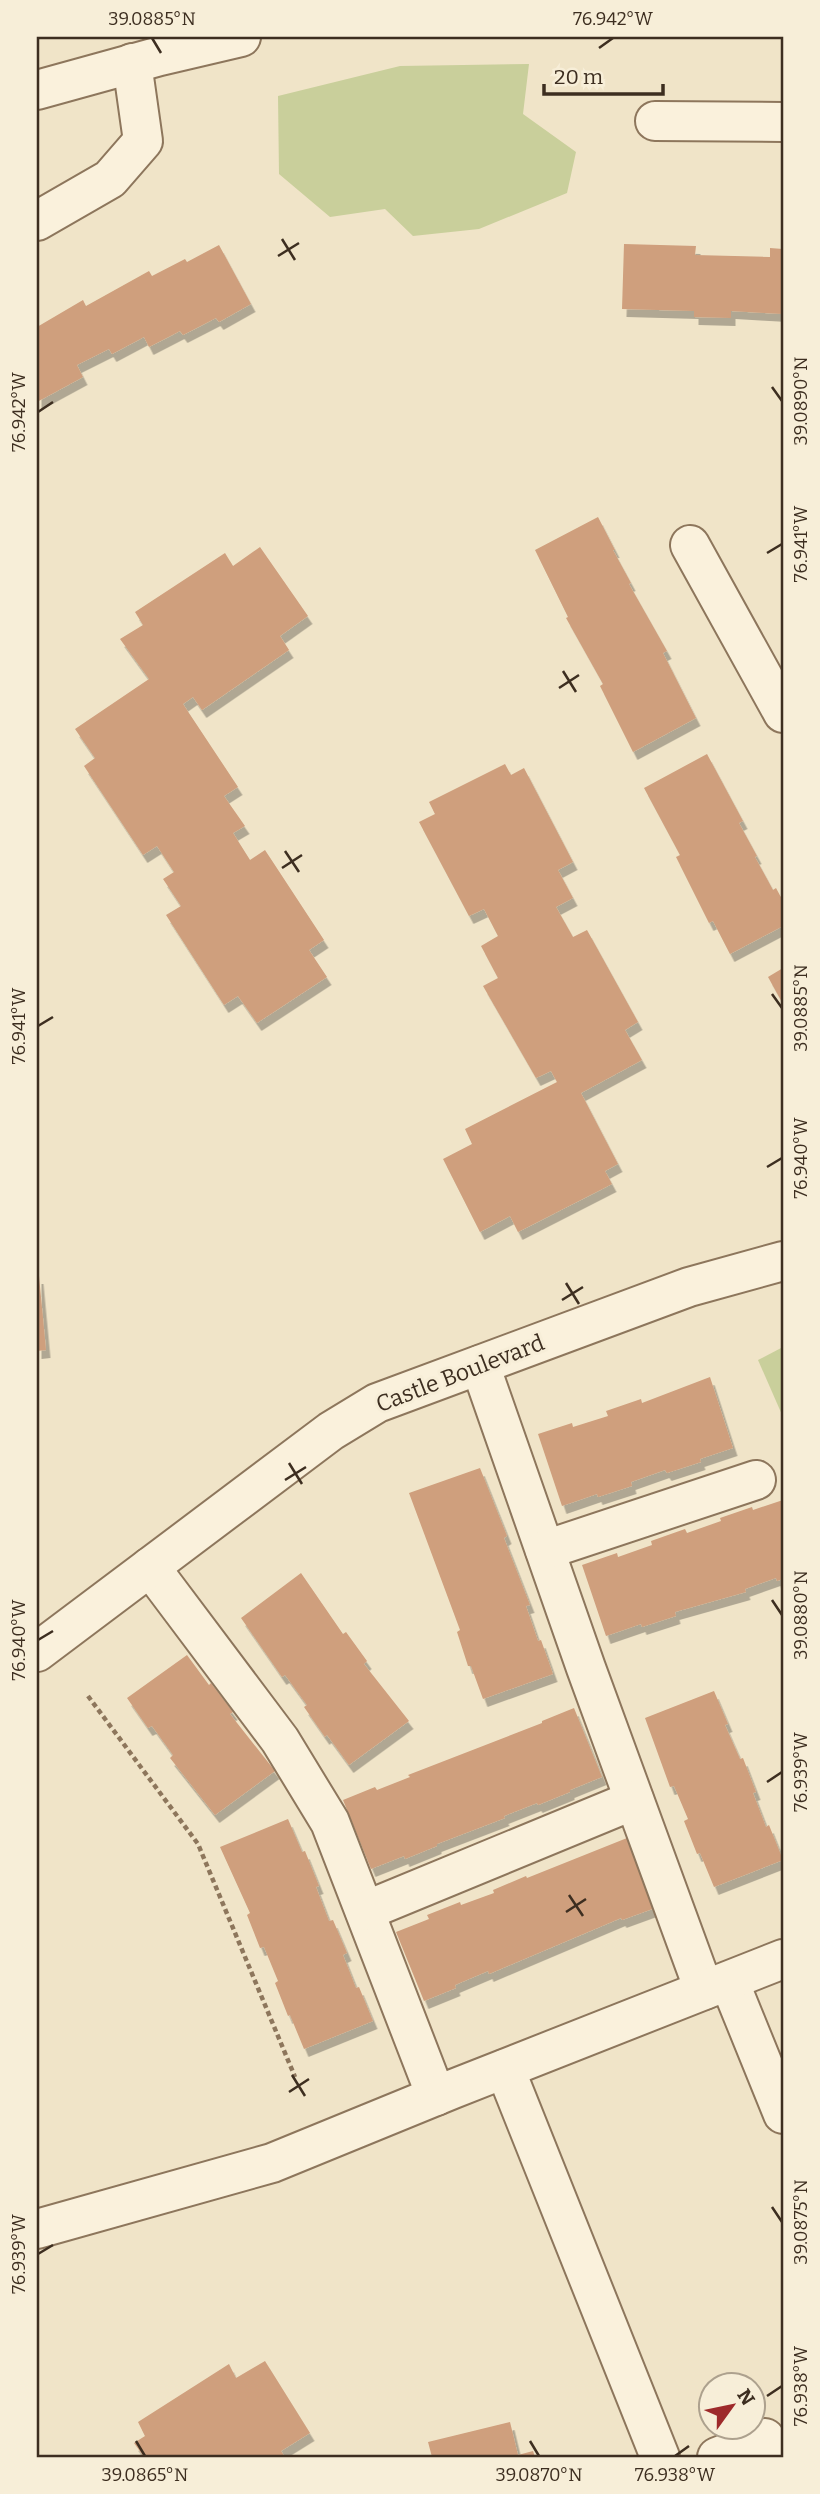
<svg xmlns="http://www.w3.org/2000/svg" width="820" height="2494" viewBox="0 0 820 2494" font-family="Bitter,serif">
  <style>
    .green { fill: #c9cf9b }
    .building { fill: #cf9f7d; filter: url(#shadow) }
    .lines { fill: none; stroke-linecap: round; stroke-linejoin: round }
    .minor-casing { stroke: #8d765c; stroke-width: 42 }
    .path { stroke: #8d765c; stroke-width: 4.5; stroke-dasharray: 5 3.5; stroke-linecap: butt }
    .minor { stroke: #faf1dc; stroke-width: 38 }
    .ticks { fill: none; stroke: #3d2e20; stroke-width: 2.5 }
    .labels { text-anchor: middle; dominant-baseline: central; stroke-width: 6; stroke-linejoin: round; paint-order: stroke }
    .street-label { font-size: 23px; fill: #3d2e20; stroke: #f7eed8 }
    .neatline { fill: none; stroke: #3d2e20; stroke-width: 2.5 }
    .ticks-label { font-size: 18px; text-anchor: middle; fill: #3d2e20 }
  </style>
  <defs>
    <filter id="shadow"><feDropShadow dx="4.5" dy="8" stdDeviation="0" flood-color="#0004"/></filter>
  </defs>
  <rect width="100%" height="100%" fill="#f0e4c8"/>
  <g class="green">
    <path d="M529,64L523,114L576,152L567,193L479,229L413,236L385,209L330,217L279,174L278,96L400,66Z"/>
    <path d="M783,1347V1417L758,1360Z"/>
  </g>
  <g class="building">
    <path d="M624,244L696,246L695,255L770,257V248L783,249V314L731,311V318L694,317V311L622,309Z"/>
    <path d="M219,245L251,304L219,322L216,318L183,335L180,331L149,347L144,337L112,354L109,349L77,365L83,377L37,402V327L83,300L86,306L149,271L152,276L185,259L187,262Z"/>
    <path d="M598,517L615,550H613L631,583L629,584L667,651L663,653L696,718L633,752L600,686L603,684L566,618L568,617L535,550Z"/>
    <path d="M260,547L308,616L280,636L289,650L202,710L193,697L183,704L238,787L224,796L245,826L233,833L250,860L265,850L324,940L309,950L327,977L257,1023L238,996L224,1005L166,915L181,906L163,879L174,872L157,846L143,855L84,766L95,758L75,729L149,679L120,639L143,625L135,612L225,553L233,566Z"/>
    <path d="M707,754L743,821L739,823L757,856L755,857L773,890L776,888L783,901V926L730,954L713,921L709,923L676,857L680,855L644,788Z"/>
    <path d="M505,764L511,775L524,768L573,862L558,870L573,898L556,907L573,937L587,930L638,1022L625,1030L642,1060L581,1093L618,1164L605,1171L612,1184L518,1232L510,1216L480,1232L443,1159L472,1144L465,1129L557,1082L551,1071L536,1078L483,986L498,978L481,946L498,936L484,909L469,916L419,822L435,814L429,802Z"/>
    <path d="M783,968V1004L768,977Z"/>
    <path d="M37,1276H39L46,1350L37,1351Z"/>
    <path d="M710,1377L733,1448L700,1459L701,1462L667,1473L665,1470L631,1482L632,1486L598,1497L597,1494L562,1506L538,1434L572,1423L573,1427L608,1416L606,1411L641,1399L642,1403Z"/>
    <path d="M480,1468L507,1536L504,1538L530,1605L526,1606L538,1641L541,1640L553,1674L483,1699L471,1666H468L457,1632L460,1630L409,1493Z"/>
    <path d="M783,1500V1579L777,1581L776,1578L745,1589L746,1592L675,1612L676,1616L642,1627L641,1624L606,1636L582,1565L617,1553L618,1557L652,1545L651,1541L685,1529L687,1533L721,1521L720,1518L752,1507L753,1510Z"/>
    <path d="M301,1573L343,1634L346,1632L367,1661L364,1664L409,1721L349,1765L327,1735L325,1737L304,1707L307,1705L285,1675L282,1677L241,1618Z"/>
    <path d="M187,1655L209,1685L211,1683L233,1712L230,1714L275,1771L215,1815L170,1758L173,1755L152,1726L148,1728L127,1698Z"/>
    <path d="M714,1691L728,1724L725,1725L740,1759L743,1758L756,1792L753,1793L766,1827L769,1825L783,1860L714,1887L700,1853L697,1854L684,1821L688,1819L674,1786L670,1787L645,1718Z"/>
    <path d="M574,1708L602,1777L570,1790V1792L538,1805L537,1803L504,1816L505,1818L437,1844V1846L405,1859L404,1856L371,1869L343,1800L375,1787L377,1790L410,1777L408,1775L542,1723V1721Z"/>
    <path d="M288,1819L302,1852L305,1851L319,1886L316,1887L329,1921L333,1920L347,1953L343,1955L356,1988L359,1987L373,2021L304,2049L290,2015L288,2016L275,1983L278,1981L264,1947L260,1948L247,1915L250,1913L220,1847Z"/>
    <path d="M627,1838L655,1908L622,1920L621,1918L489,1974L488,1971L455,1985L456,1988L424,2001L396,1932L429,1919L427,1915L460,1902L461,1905L494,1893L493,1890L526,1876L527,1878Z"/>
    <path d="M265,2361L310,2433L281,2451L285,2457H144L134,2443L145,2436L138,2422L229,2364L236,2378Z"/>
    <path d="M510,2422L518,2455L533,2451L535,2457H432L428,2442Z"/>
  </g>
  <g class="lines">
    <g class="minor-casing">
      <g id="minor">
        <path d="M37,90L160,56L241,37"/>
        <path d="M655,121L783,122"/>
        <path d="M37,221L110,179L143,141L132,63"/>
        <path d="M690,545L783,713"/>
        <path d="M480,1365L586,1668L704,1990"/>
        <path d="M545,1550L756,1480"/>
        <path d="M150,1567L280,1740L330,1822L436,2096"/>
        <path d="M37,1652L331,1431L377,1403L689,1287L783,1261"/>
        <path d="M365,1911L634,1800"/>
        <path d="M729,1981L783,2114"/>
        <path d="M505,2069L660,2457"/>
        <path d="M37,2229L272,2163L453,2089L783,1959"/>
        <path d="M717,2457L765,2438L773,2457"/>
      </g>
    </g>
    <path class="path" d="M88,1696L198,1844L295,2077"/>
    <use href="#minor" class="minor"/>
  </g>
  <path class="ticks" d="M152,38L161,53M599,48L613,38M282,239L295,260M278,256L299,243M772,387L782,401M38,412L53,402M767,553L782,544M563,671L576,692M559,688L579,675M285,851L299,872M282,868L302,855M772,994L782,1008M38,1026L53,1017M767,1167L782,1158M566,1283L579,1304M562,1300L583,1287M289,1463L302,1484M285,1480L306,1467M772,1600L782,1615M38,1640L53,1631M767,1782L782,1772M569,1895L583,1916M566,1912L586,1899M292,2075L305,2096M289,2092L309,2079M772,2207L782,2222M38,2254L53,2245M767,2396L782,2386M136,2441L145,2456M530,2441L539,2456M675,2456L689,2446"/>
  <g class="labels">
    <g class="street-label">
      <text transform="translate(460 1373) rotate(-21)">Castle Boulevard</text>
    </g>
  </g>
  <rect width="820" height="2494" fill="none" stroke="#f7eed8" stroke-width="77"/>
  <g transform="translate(732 2406) rotate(57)"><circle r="33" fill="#f7eed8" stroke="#ada18e" stroke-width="2"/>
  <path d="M0-5L12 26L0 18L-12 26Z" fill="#9e2a2b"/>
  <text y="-10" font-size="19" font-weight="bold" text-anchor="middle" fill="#3d2e20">N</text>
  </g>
  <path d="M544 84v10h119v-10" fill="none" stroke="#3d2e20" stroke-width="3.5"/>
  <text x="554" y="84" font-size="21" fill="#3d2e20" stroke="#f7eed8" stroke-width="5" paint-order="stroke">20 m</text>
  <rect x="38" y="38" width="744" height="2418" class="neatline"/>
  <g class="ticks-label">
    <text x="152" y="25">39.0885°N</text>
    <text x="613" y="25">76.942°W</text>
    <text transform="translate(801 401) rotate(-90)" y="6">39.0890°N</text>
    <text transform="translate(19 412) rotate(-90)" y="6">76.942°W</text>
    <text transform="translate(801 544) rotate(-90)" y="6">76.941°W</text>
    <text transform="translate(801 1008) rotate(-90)" y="6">39.0885°N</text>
    <text transform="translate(19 1026) rotate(-90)" y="6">76.941°W</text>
    <text transform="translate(801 1158) rotate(-90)" y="6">76.940°W</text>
    <text transform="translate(801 1615) rotate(-90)" y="6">39.0880°N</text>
    <text transform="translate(19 1640) rotate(-90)" y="6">76.940°W</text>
    <text transform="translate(801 1772) rotate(-90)" y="6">76.939°W</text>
    <text transform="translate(801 2222) rotate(-90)" y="6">39.0875°N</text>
    <text transform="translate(19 2254) rotate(-90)" y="6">76.939°W</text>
    <text transform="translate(801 2386) rotate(-90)" y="6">76.938°W</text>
    <text x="145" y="2481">39.0865°N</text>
    <text x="539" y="2481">39.0870°N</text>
    <text x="675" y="2481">76.938°W</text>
  </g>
</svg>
